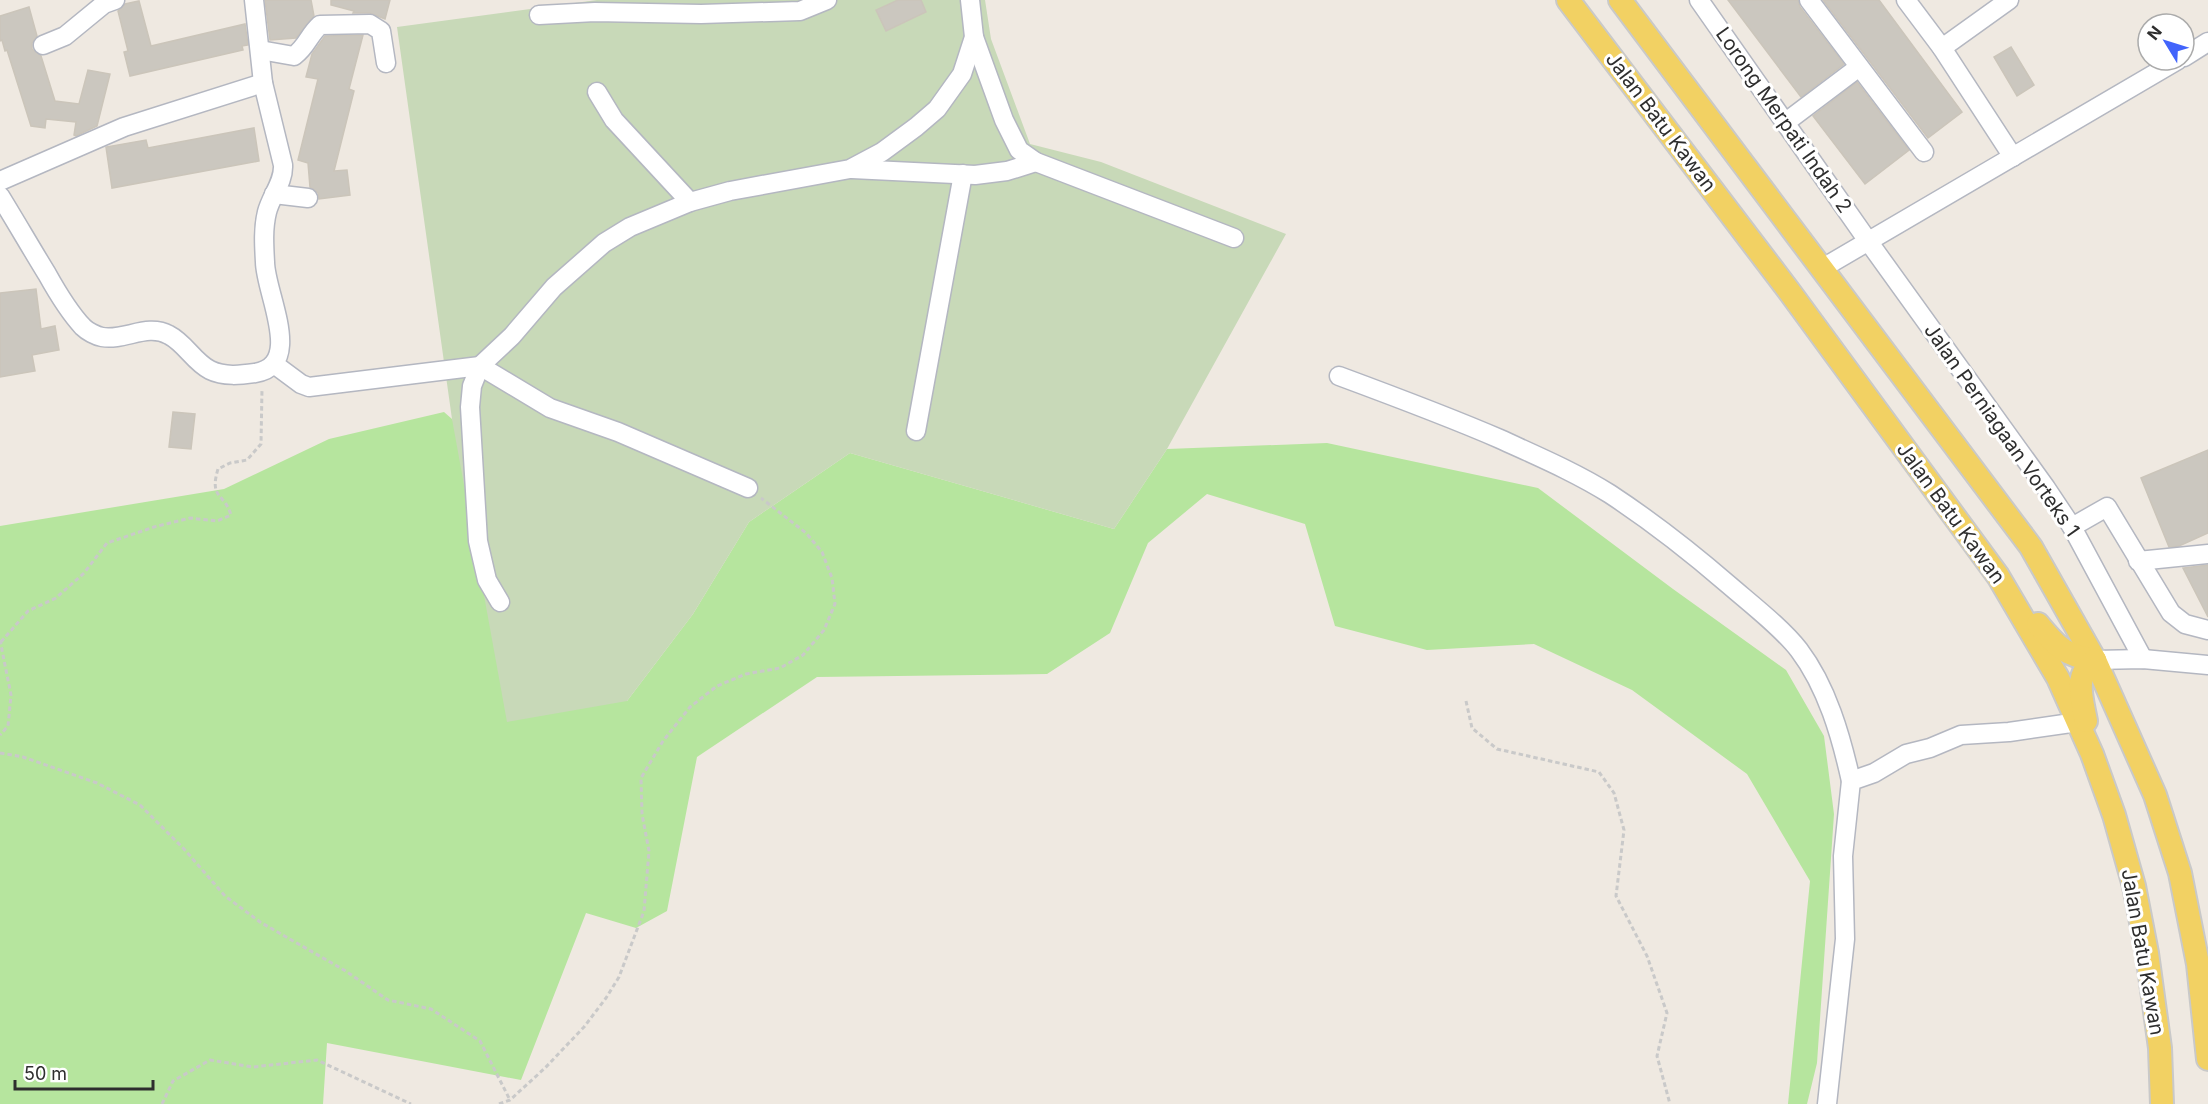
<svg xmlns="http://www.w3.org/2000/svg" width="2208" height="1104" viewBox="0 0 2208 1104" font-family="Inter,sans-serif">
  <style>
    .green { fill: #b6e59e }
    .cemetery { fill: #c8d9b8 }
    .building { fill: #cbc7bf; stroke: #cbc5ba; stroke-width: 1.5 }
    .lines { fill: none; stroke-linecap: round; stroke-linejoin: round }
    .minor-casing { stroke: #b4b7c1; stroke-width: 21 }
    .major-casing { stroke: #c9c9c9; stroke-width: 26 }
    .path { stroke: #c9c9c9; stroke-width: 3; stroke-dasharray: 4.5 3; stroke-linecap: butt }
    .minor { stroke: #fff; stroke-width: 18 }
    .major { stroke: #f2d163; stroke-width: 22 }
    .labels { text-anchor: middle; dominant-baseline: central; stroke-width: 6; stroke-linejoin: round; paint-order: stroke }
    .street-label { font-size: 20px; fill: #2e2e2e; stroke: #fff }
  </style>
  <rect width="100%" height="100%" fill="#efe9e1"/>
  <path class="green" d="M444,412L452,419L627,701L693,614L749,522L850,453L1114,529L1167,449L1327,443L1538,488L1673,589L1786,670L1824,736L1834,814L1817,1063L1807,1104H1788L1810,881L1747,774L1632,690L1534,644L1427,650L1335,626L1305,524L1207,494L1148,543L1110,633L1047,674L817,677L697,757L667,911L636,928L586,913L521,1080L327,1043L323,1104H0V526L224,489L329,439Z"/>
  <path class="cemetery" d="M597,0H985L991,39L1030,144L1101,162L1286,234L1167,449L1114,529L850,453L749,522L693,614L627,701L507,722L452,419L397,27Z"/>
  <g class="building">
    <path d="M265,0H311L314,16L296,38L270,40Z"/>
    <path d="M331,0H390L385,19L370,13H353L354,11L331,5Z"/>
    <path d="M898,0H921L926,12L886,31L876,10Z"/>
    <path d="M1728,0H1798L1800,7L1844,64L1801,97Z"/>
    <path d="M1823,0H1879L1962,112L1928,138Z"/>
    <path d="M139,1L151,46L245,24L248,45L242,46L243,50L130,76L124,52L128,51L118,11L125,4Z"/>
    <path d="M29,7L37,36L32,43V49L41,56L55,101L79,104L88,70L110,74L97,126L76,136L74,135L76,122L46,119L45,128L31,126L7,50L5,51L2,40L0,41V16Z"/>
    <path d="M363,35L349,89L354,91L334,171L347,170L350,195L319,199L318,193L310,187L308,163L298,160L318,79L306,77L312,54L325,36Z"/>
    <path d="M2011,47L2034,85L2017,96L1994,57Z"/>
    <path d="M1857,82L1909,150L1865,184L1813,116Z"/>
    <path d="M254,128L259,161L112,188L106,147L146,140L148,148Z"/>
    <path d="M36,289L41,329L55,326L59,350L32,355L35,371L0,377V293Z"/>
    <path d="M173,412L195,414L191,449L169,447Z"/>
    <path d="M2208,450V533L2179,546L2169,547L2141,478Z"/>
    <path d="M2208,565V617L2183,568Z"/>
  </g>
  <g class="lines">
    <g class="minor-casing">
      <g id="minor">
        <path d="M1699,0L1868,241L2046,488L2072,527L2143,659"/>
        <path d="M1809,0L1924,152"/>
        <path d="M1906,0L1942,48L2013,157"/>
        <path d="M539,15L595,12L701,14L800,11L827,0"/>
        <path d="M974,37L1004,120L1019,150L1036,162L1234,238"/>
        <path d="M43,45L65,36L104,4L115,0"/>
        <path d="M1942,48L2009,0"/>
        <path d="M260,50L294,56C308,45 308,36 320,25L370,24L381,31L386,63"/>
        <path d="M2184,57L2208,42"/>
        <path d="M597,92L614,120L690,202"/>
        <path d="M1786,122L1859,67"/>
        <path d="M852,169L975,175L1007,171L1036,162"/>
        <path d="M0,181L124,127L263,83"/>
        <path d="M274,194L308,198"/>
        <path d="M0,196C16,222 31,248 47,274C57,292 68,311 83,327C87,331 96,336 102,337C125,341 147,323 169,335C185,343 194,362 210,370C224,377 241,375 255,373C305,365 265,293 265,262C264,245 263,228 267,212C271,196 284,182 283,165L263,83L254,0"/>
        <path d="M1821,269L2178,60"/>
        <path d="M274,364L301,384L309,387L480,366L550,408L618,432L748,488"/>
        <path d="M1339,376C1393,396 1447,416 1500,439C1537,456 1575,472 1610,494C1651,521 1692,553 1729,585C1751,604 1782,628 1799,650C1827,687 1841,736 1851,781"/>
        <path d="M916,431L963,174"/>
        <path d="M2072,527L2107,507L2171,613L2185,624L2208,630"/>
        <path d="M2138,561L2208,554"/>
        <path d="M500,602L487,580L478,541L470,407L472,386L480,366L512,336L554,287L604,243L630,227L690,202L730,191L850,169L882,152L916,127L937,109L962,74L974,37L970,0"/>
        <path d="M2095,660L2143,659L2208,665"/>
        <path d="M1827,1104L1845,939L1843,856L1851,781L1874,773L1906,754L1930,748L1961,735L2009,732L2078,722"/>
      </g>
    </g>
    <g class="major-casing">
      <g id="major">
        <path d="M1568,0L1789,291L1998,576L2058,678L2092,754L2114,815L2134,886L2147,953L2160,1048L2162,1104"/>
        <path d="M1620,0L2031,547L2095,660L2155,795L2180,873L2198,964L2208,1059"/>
        <path d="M2038,624C2056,646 2065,656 2095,660"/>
        <path d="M2086,721C2082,699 2073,675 2095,660"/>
      </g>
    </g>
    <g class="path">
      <path d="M0,640L11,695L8,726L0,735"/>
      <path d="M1,642L28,611L56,598L84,573L107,543L154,527L190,518L217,521L231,515C224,492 209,499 218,469L230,463L247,460L261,444L262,389"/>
      <path d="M1466,701L1472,728L1497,749L1599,772L1614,793L1624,830L1616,896L1647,956L1667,1013L1657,1056L1670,1104"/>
      <path d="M0,753L23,757L97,783L140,805L184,849L225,896L260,922L344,970L388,1000L431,1009L480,1041L510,1100"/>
      <path d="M162,1104L173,1081L210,1060L253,1067L317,1060L411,1104"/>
      <path d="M499,1104L510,1100L545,1068L584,1027L606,998L619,977L644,911L649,851L642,814L641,778L663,741L690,707L717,686L746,674L780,668L803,655L824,630L835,604L832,578L822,552L806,533L761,498"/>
    </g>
    <use href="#minor" class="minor"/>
    <use href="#major" class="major"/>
  </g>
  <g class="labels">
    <g class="street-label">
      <text transform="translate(1784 120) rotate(55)">Lorong Merpati Indah 2</text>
      <text transform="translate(1661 122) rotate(53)">Jalan Batu Kawan</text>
      <text transform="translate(2002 430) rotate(55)">Jalan Perniagaan Vorteks 1</text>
      <text transform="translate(1951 513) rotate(54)">Jalan Batu Kawan</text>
      <text transform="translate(2143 952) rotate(80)">Jalan Batu Kawan</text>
    </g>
  </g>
  <g transform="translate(2166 42) rotate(308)"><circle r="28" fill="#ffffff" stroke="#ababab" stroke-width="1.5"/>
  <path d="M0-4.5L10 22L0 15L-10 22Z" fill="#4264fb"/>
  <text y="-9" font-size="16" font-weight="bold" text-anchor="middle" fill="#2e2e2e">N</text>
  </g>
  <path d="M15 1080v9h138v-9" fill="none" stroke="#2e2e2e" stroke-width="3"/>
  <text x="24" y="1080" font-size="18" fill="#2e2e2e" stroke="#ffffff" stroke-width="4.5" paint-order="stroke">50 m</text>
</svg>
